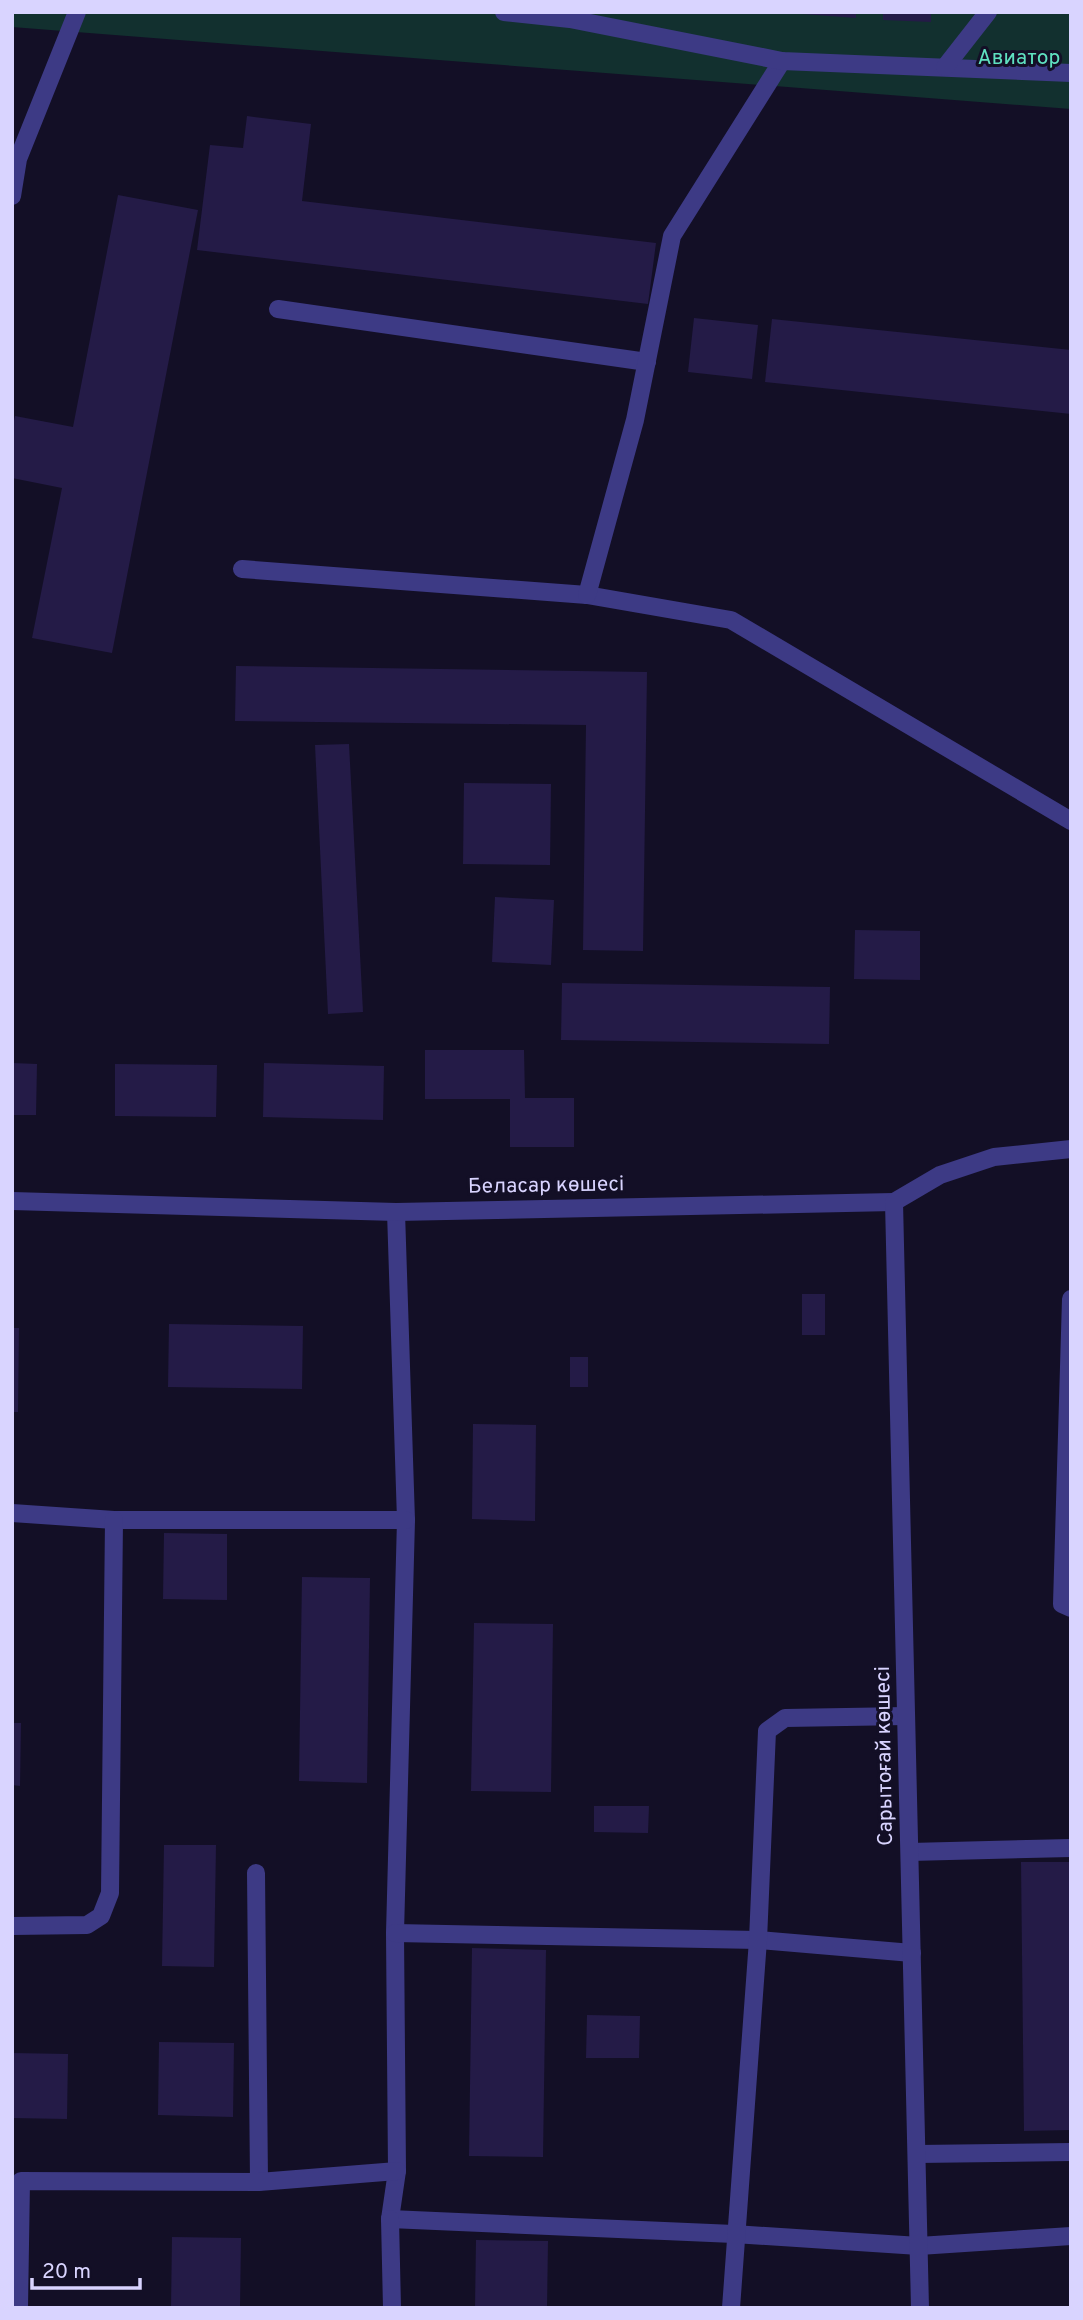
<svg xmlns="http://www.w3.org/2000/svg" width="1083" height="2320" viewBox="0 0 1083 2320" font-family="Overpass,sans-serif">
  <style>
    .green { fill: #12302f }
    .building { fill: #241b47 }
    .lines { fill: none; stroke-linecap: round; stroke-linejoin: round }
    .service { stroke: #3d3a85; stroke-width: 18 }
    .minor { stroke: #3d3a85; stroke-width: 18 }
    .tertiary { stroke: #3d3a85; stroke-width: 18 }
    .labels { text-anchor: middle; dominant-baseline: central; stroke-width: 6; stroke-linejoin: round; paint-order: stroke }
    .park-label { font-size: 21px; fill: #5fe0c0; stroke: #130f26 }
    .street-label { font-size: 21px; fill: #d9d4ff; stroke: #130f26 }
  </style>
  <rect width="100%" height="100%" fill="#130f26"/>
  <path class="green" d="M12,12H1071V109L12,27Z"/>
  <g class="building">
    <path d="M803,12H856V18L803,14Z"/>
    <path d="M883,12H931V22L883,20Z"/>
    <path d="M247,116L311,124L302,201L656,243L648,304L197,250L210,145L243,148Z"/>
    <path d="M118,195L198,210L112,653L32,638L62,488L12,478V429L15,416L73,427Z"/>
    <path d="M694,318L758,325L752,379L688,372Z"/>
    <path d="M772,319L1071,350V414L765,382Z"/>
    <path d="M236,666L647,672L643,951L583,950L586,725L235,721Z"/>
    <path d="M349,744L363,1012L328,1014L315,745Z"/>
    <path d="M464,783L551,784L550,865L463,864Z"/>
    <path d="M495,897L554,900L551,965L492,962Z"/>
    <path d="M855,930L920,931V980L854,979Z"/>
    <path d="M562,983L830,987L829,1044L561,1040Z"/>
    <path d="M425,1050H524L525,1098H574V1147H510V1099H425Z"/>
    <path d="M12,1063L37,1064L36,1115H12Z"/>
    <path d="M264,1063L384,1066L383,1120L263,1117Z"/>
    <path d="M115,1064L217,1065L216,1117L115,1116Z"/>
    <rect x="802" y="1294" width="23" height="41"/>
    <path d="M169,1324L303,1326L302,1389L168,1387Z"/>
    <path d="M12,1328H19L18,1412H12Z"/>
    <rect x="570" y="1357" width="18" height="30"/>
    <path d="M473,1424L536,1425L535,1521L472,1519Z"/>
    <path d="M164,1533L227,1534V1600L163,1599Z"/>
    <path d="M302,1577L370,1578L367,1783L299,1781Z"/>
    <path d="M474,1623L553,1624L551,1792L471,1791Z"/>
    <path d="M12,1723H21L20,1786L12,1785Z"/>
    <path d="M594,1806H649L648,1833L594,1832Z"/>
    <path d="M164,1845H216L214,1967L162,1966Z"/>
    <path d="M1021,1862H1071V2130L1024,2131Z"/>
    <path d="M472,1948L546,1950L543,2157L469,2156Z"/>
    <path d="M587,2015L640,2016L639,2058H586Z"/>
    <path d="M159,2042L234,2043L233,2117L158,2115Z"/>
    <path d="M12,2053L68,2054L67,2119L12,2118Z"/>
    <path d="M172,2237L241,2238L240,2308H171Z"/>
    <path d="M476,2240L548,2241L547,2308H475Z"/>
  </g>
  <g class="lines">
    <g class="service">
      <path d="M12,196L18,159L77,12"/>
      <path d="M278,309L647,362"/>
      <path d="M242,569L587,595L731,620L1071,821"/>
      <path d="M587,595L635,420L672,236L782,61"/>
      <path d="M396,1212L406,1520L395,1933L397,2171L390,2219L734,2234L919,2246L1071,2236"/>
      <path d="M1071,1299L1062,1604L1071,1608"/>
      <path d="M12,1513L114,1520H406"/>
      <path d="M910,1852L1071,1848"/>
      <path d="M256,1873L259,2182"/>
      <path d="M12,1926L87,1925L101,1916L110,1893L114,1520"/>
      <path d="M395,1933L758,1940L912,1953"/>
      <path d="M917,2154L1071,2152"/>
      <path d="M390,2219L392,2308"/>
      <path d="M19,2308L21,2181L259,2182L397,2171"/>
      <path d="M731,2308L758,1940L767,1731L785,1718L906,1716"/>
    </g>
    <g class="minor">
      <path d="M504,12L570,19L782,61L1071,73"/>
      <path d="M945,67L988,12"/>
      <path d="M12,1201L396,1212L894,1202"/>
    </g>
    <path class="tertiary" d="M920,2308L894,1202L940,1175L994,1157L1071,1149"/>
  </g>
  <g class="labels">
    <g class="park-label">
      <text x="1019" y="58">Авиатор</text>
    </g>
    <g class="street-label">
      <text transform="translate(546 1186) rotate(-1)">Беласар көшесі</text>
      <text transform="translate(885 1756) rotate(-91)">Сарытоғай көшесі</text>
    </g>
  </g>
  <rect width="1083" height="2320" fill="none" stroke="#d9d4ff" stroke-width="28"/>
  <path d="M32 2278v10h108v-10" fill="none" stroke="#d9d4ff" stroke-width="3.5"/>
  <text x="42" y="2278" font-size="21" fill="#d9d4ff" stroke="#130f26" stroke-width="5" paint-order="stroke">20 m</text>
</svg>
